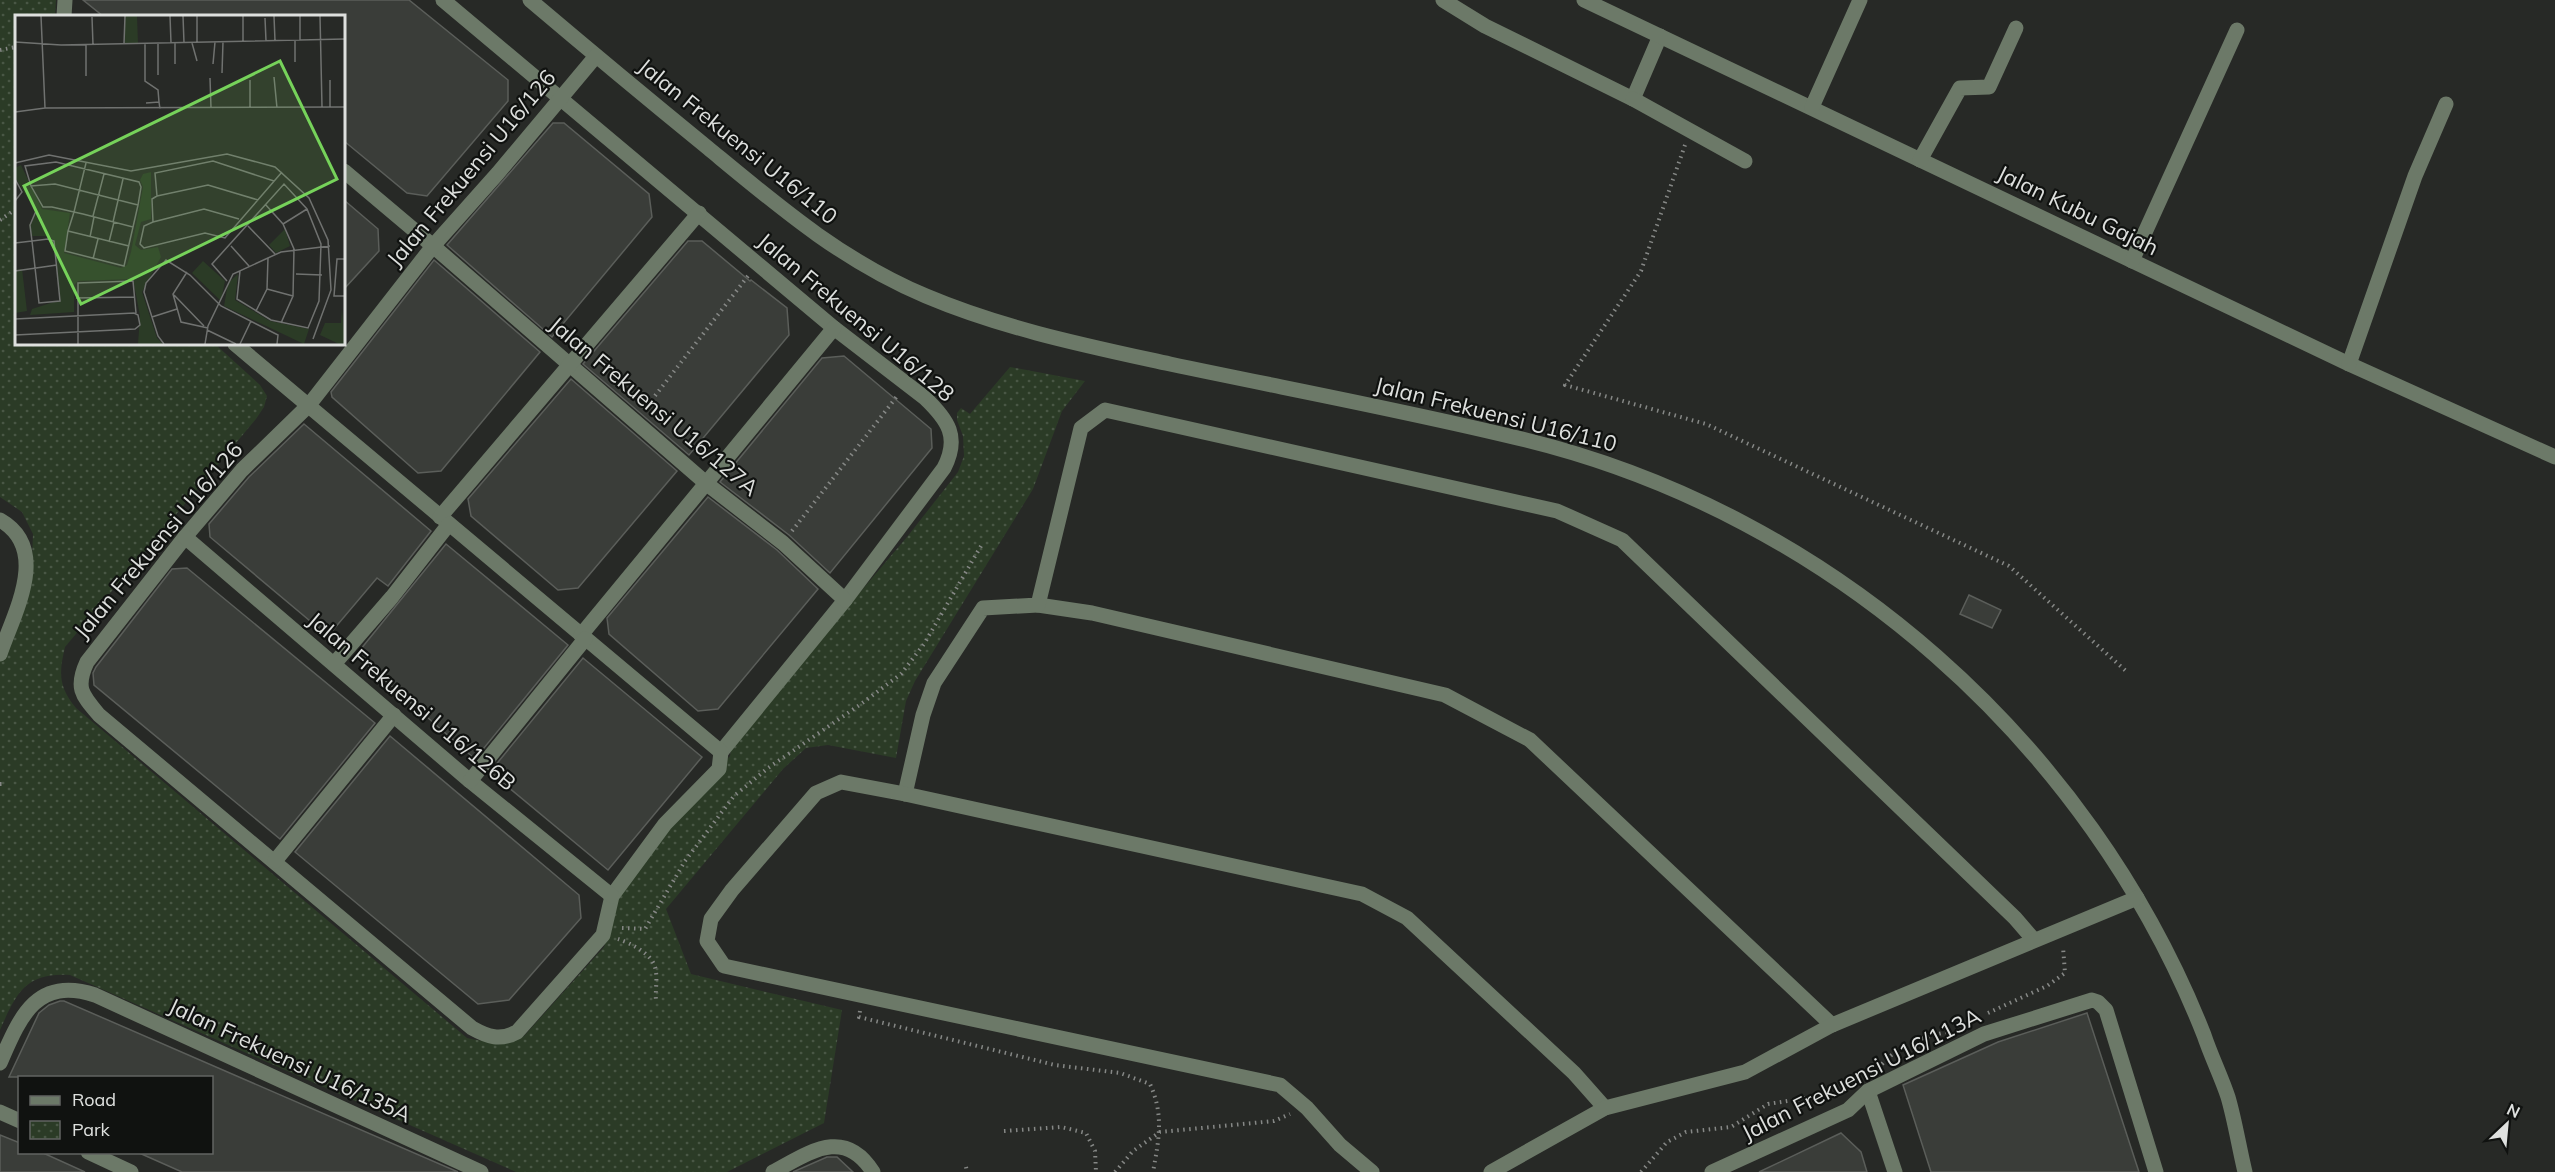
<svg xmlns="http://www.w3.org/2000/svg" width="2555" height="1172" viewBox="0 0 2555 1172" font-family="Mulish,sans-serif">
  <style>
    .park { fill: url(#park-dots) }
    .building { fill: #3a3d39; stroke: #5b5e5a; stroke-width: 1.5 }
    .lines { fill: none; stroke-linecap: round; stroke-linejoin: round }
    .path { stroke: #868886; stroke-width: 4; stroke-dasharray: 1.5 4.5; stroke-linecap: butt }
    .minor { stroke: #6c7968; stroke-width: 15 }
    .labels { text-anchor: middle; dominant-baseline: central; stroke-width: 4.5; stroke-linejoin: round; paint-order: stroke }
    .street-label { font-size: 22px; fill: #dee0de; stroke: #101210 }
    .inset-road { fill: none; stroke: #707270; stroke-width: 1.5 }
    .view { fill: #76d25a; fill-opacity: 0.15; stroke: #76d25a; stroke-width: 3 }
    .inset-edge { fill: none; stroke: #dee0de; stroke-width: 3 }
  </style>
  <defs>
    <pattern id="park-dots" width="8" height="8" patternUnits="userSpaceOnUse" patternTransform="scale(1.5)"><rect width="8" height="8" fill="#2b3b26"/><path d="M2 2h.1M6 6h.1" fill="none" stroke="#495745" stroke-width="1.8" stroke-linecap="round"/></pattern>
  </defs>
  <rect width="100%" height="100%" fill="#272926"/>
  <path class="park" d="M0,0H56L55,16H16V344H215L260,385L267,396L264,407L256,419L65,647C59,673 58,686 76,708L467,1038C488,1043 503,1043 524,1036L604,947L610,928L611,895L672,818L730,756L732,744L740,733L907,537L958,472L964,456L963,436L957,420V413L961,408L970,414L1010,367L1085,381L1062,411L1033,489L915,681L906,701L896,758L828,745L806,748L783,769L666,909L691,974L842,1010L824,1123L727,1172H516L70,975C25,972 16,994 0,1030V650L32,557L33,534L22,512L0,497Z"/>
  <g class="building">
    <path d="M83,0H409L508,80V101L427,196L407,193L344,141V16H103Z"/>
    <path d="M553,123H564L649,194L652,217L552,337L447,245Z"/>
    <path d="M344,200L378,229L379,251L344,289Z"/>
    <path d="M688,241H702L750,281L751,280L787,308L789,335L689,455L583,364Z"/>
    <path d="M434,260L540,352L441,471L418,473L332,397L331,392Z"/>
    <path d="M844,356L931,429L932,448L830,573L789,535L720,482L822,358Z"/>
    <path d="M571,379L677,471L578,588L558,590L471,516L468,499Z"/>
    <path d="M304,424L431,531L388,586L377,578L328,636L210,537L209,524L249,477Z"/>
    <path d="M708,497L777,550L818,589L718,709L698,711L609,634L607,618Z"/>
    <path d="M446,544L568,645L475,759L356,655Z"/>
    <path d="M187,568L375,723L280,839L94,685L93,673L96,667L172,569Z"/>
    <path d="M1969,595L2001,610L1992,628L1960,614Z"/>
    <path d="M583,658L702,757L608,870L490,772Z"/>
    <path d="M390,736L579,895L581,918L509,1000L478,1004L295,852Z"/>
    <path d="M60,1001H64L458,1172H182L137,1152H212V1077H9L39,1013L49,1005Z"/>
    <path d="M2087,1013L2139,1172H1931L1903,1085L1998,1042Z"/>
    <path d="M1841,1133L1861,1152L1867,1172H1759Z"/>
    <path d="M0,1135L20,1143V1152H41L85,1172H0Z"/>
    <path d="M827,1157H837L853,1172H793Z"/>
  </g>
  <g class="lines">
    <g class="path">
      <path d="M0,50L16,47"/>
      <path d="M1685,145L1641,271L1565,385L1706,424L2009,566L2127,672"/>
      <path d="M0,220L16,209"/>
      <path d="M644,410L748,276"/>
      <path d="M792,531L898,395"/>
      <path d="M0,784H3"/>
      <path d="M622,928L645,929L685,861L734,796L768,768L861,704L901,674L924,644L981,546"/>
      <path d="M618,939C630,943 651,953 655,967C658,977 655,991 656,1001"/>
      <path d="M860,1011L859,1017L1055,1065L1120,1073L1150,1084C1164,1115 1159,1139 1153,1172"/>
      <path d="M1988,1013L2047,986L2065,973L2063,947"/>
      <path d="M1882,1064C1902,1043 1918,1039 1946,1032"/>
      <path d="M1004,1131L1061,1127L1086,1133L1095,1151L1096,1172"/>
      <path d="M966,1167L967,1172"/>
      <path d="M1115,1172L1133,1151L1160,1132L1274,1121L1290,1114"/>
      <path d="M1641,1172L1667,1142L1686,1132L1731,1127L1768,1104L1840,1093"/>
    </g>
    <g class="minor">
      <path d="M443,0L834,328L925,398C948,420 960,437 944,468L845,600L721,752"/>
      <path d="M530,0C589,50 648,99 708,148C777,205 842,261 926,296C1004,329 1088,346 1170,364C1288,389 1408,411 1526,440C1831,515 2089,743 2204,1035C2211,1056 2221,1076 2228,1097C2235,1121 2239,1147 2245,1172"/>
      <path d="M1443,0L1485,26L1633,99L1660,36"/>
      <path d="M1584,0L2349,364L2555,457"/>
      <path d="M64,16L65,0"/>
      <path d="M1633,99L1745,161"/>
      <path d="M1812,107L1860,0"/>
      <path d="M1920,160L1960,88L1989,87L2016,28"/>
      <path d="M344,171L433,246L707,484L783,543L845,600"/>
      <path d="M2132,261L2237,30"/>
      <path d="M235,344C397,479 558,616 721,752L719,769L665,824L612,896L603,935L517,1032C500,1041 488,1037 472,1028L99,715C82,695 75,688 87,662L185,537L242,470L309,405L433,246L498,173L596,56"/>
      <path d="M2349,364L2415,176L2446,104"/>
      <path d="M440,517L699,213"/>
      <path d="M0,520C51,549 14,613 0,654"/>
      <path d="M185,537L470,781L612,896"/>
      <path d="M1038,605L1092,613L1445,695L1530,740L1832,1025"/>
      <path d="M581,635L834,328"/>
      <path d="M334,664L392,597L449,524"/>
      <path d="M470,781L585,639"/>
      <path d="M905,794L923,715L934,683L983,608L1038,605L1081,428L1105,410L1557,511L1622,540L2015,918L2034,940"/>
      <path d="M275,861L394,715"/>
      <path d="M0,1063C20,1017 36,976 95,995L481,1172"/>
      <path d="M1868,1091L1895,1172"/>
      <path d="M0,1112L20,1121"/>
      <path d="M88,1152L131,1172"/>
      <path d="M773,1172C809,1153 844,1126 873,1172"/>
      <path d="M1372,1172L1340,1145L1307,1108L1280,1085L724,966L707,941L711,919L732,890L816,793L841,782L905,794L1362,894L1407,918L1574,1073L1605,1108"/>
      <path d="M1491,1172L1605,1108L1745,1072L1832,1025L2137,898"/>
      <path d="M1712,1172L1848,1110L1868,1091L1984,1034L2092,1000L2098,1002L2106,1010L2156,1172"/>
    </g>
  </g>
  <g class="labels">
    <g class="street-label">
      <text transform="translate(738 141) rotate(39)">Jalan Frekuensi U16/110</text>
      <text transform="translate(471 168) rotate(-50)">Jalan Frekuensi U16/126</text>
      <text transform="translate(2078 210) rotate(26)">Jalan Kubu Gajah</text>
      <text transform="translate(856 317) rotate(40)">Jalan Frekuensi U16/128</text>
      <text transform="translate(654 406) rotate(40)">Jalan Frekuensi U16/127A</text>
      <text transform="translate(1496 414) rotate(14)">Jalan Frekuensi U16/110</text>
      <text transform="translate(158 540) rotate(-50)">Jalan Frekuensi U16/126</text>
      <text transform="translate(412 701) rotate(40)">Jalan Frekuensi U16/126B</text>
      <text transform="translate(290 1060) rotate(25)">Jalan Frekuensi U16/135A</text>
      <text transform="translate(1861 1074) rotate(-27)">Jalan Frekuensi U16/113A</text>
    </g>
  </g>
  <g transform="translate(15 15)">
    <rect width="330" height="330" fill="#272926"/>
    <path d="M7,254L12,296L0,298V255Z" fill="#2b3b26"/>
    <path d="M110,1H122L123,28H110Z" fill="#2b3b26"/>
    <path d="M6,150L27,194L55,198L49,238L106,253L112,250L116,237L128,172L125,165L128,159L136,157V204L126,207L120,230L126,235L143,232L146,242L127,277L142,323L148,329H123L125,301L118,264L63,266L59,270V297L15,300L17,294L45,285L39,226L34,221H16L14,210L21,197L0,162V153ZM270,214L275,231L261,238L254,230ZM188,246L210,266L206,286L177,258ZM223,259L220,285L255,306L294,314L289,329L209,291L213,268ZM327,294L330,329H324L305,320L310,308H326Z" fill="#2b3b26"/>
    <path class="inset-road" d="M26,1L30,93M155,1L156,28M168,1L169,28M182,1V28M259,1L260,26M285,1V26M305,1L307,92M77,2L78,30M250,3L251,26M280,26V47M0,27L46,30L330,24M228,27V1M143,28V60M160,28V49M177,28L182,46M109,29L110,1M130,29V66L143,75L144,87M71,30V61M198,49L200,27M207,58L208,27M259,62L262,93M195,63L196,93M235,65V93M315,65V92M131,88L144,87L145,94M0,97L30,93L330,92M0,148L34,140L116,156L212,139L260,152L294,183L313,225L316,275L298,324M0,164L7,177L0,186M16,171L28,192H37L59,197L68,199L118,212L109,251L50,236L53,216L59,197L71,148M142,181L193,170L243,185M250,189L268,209L279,234L278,281L266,308M78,201L89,159M224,204L189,194L138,207L129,211L125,229L129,233L190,218L210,223L267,157M98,207L108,164M138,207L137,184L142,181L140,158L198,146L259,166M268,209L292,194M233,211L260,239M118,212L123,190L126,172L124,167L41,147L10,151L16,171L40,169L123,190M53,216L114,231M75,222L79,202M94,227L99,207M0,228L17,226L33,224L39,226L45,286L24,288L17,226L15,210L21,196M216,231L234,251M78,244L83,224M330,244H322L319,281H330M0,256L42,250M172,257L158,279L166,307L193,313M281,259L307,260M212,266L197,249L269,169L292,194L306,229L304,286L293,313L256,305L222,284L225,256M252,274L278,281M159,280L189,311M61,283L120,282M241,296L252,274L253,243M137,302L162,294M0,304L119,298L123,300L125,310L120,314L0,320M192,315L221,329M63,329V268L118,266L121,298M149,329L143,321L129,277L131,268L151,245L175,260L206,291L263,320L262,329M190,329L193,311L218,259L266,237L315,231M225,329L236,306"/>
    <path class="view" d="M265,46L322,164L66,289L9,171Z"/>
    <rect width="330" height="330" class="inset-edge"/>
  </g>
  <rect x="18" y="1076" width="195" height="78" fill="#101210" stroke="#626462" stroke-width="1.5"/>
  <rect x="30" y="1096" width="30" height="9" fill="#6c7968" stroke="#626462" stroke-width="1.5"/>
  <text x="72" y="1106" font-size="18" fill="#dee0de">Road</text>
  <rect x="30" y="1121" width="30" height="18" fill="url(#park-dots)" stroke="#626462" stroke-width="1.5"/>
  <text x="72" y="1136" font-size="18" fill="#dee0de">Park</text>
  <g transform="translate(2507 1124) rotate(26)" stroke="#101210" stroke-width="4.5" paint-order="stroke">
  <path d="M0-4.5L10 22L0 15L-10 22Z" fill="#dee0de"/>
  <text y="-9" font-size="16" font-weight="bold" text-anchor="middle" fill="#dee0de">N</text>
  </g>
</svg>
